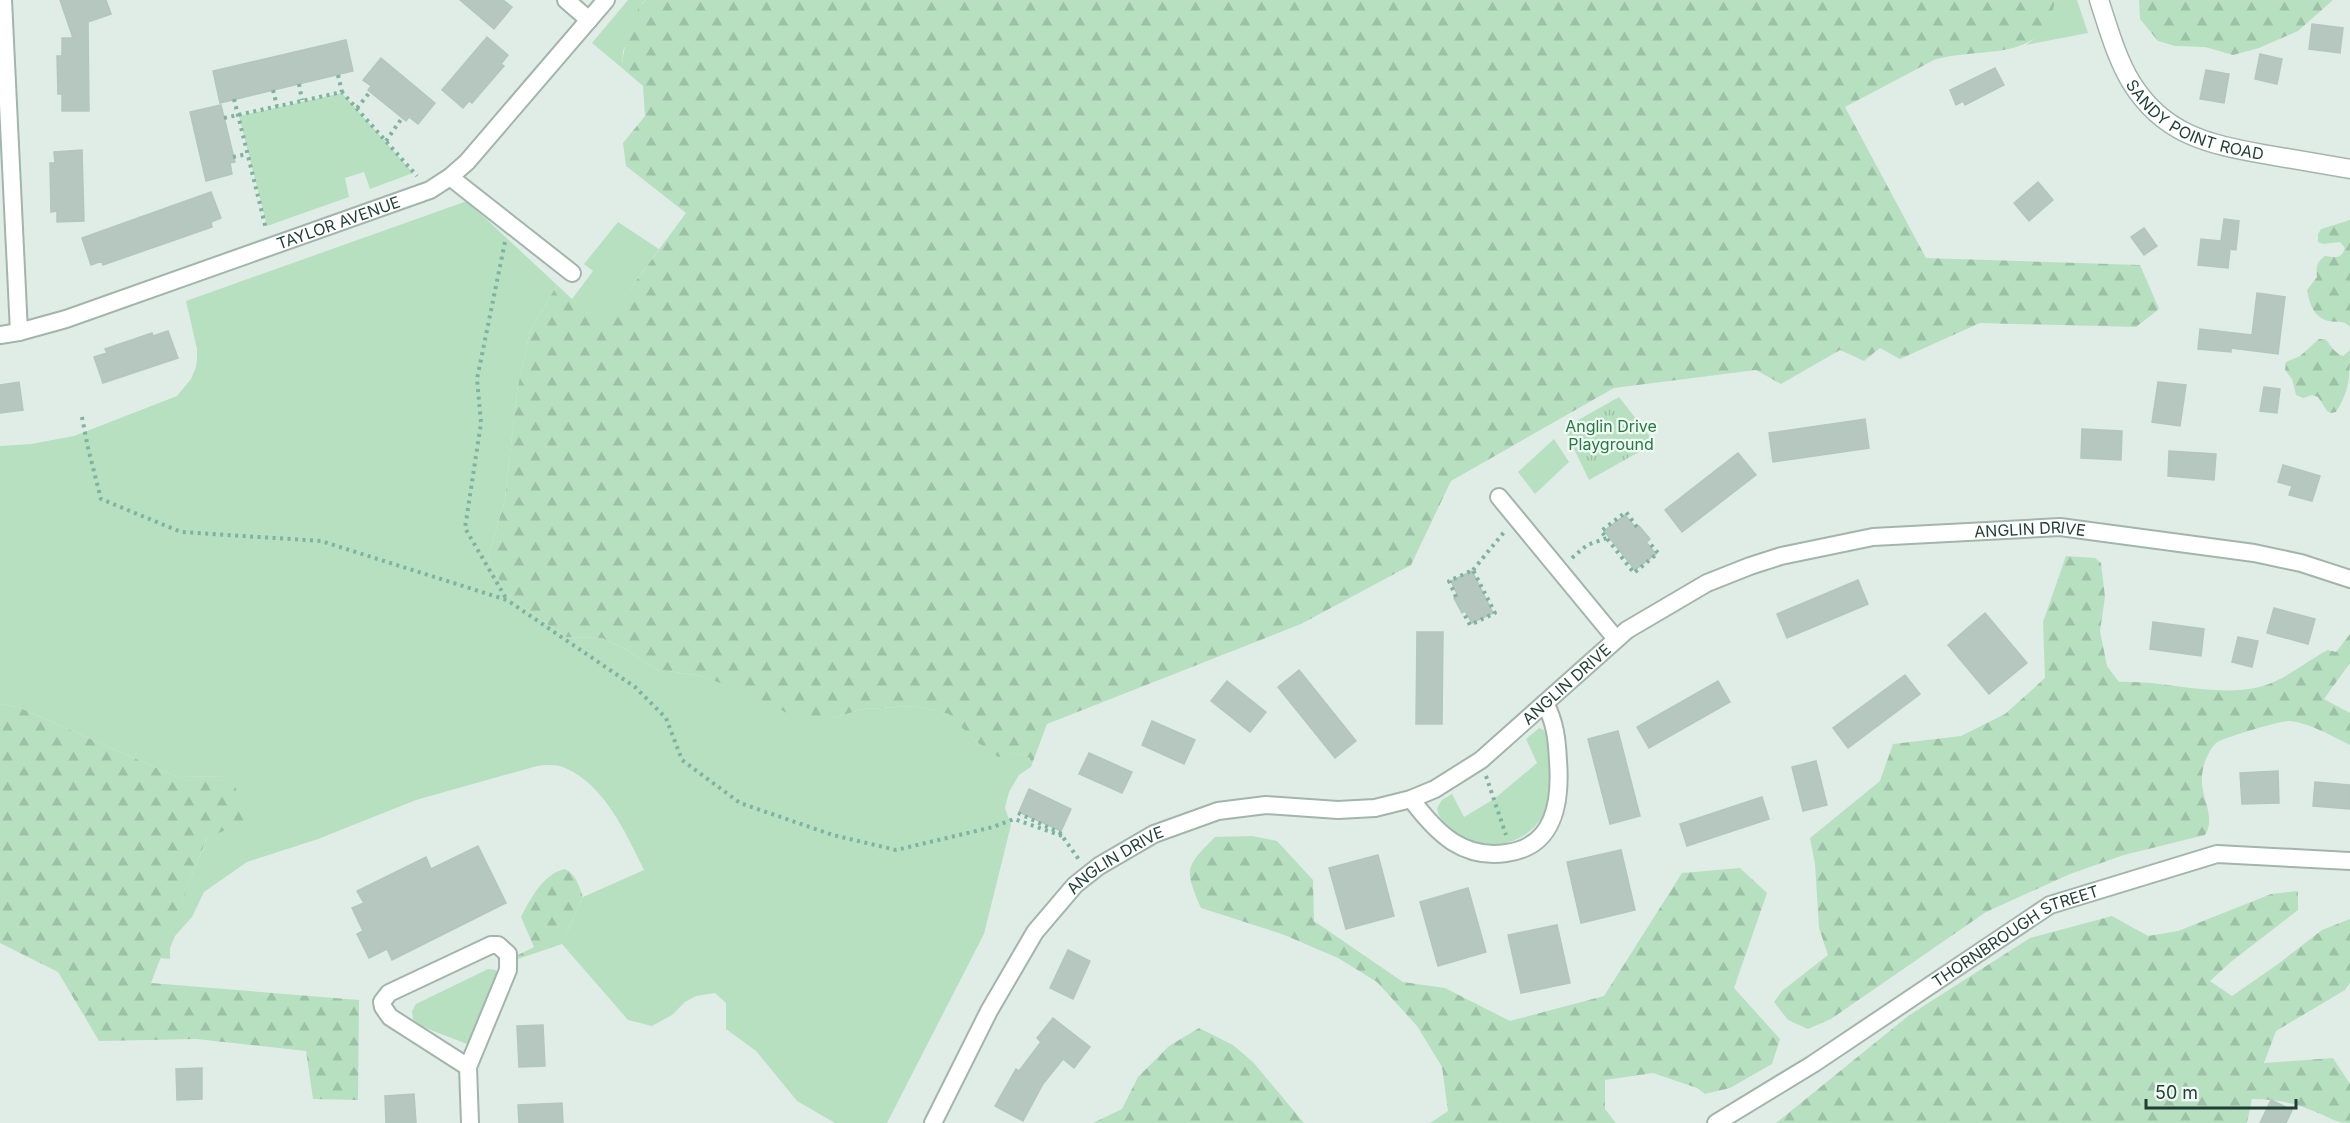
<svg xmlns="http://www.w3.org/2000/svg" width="2350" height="1123" viewBox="0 0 2350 1123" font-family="Inter,sans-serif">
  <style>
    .grass { fill: #b7e0c0 }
    .forest { fill: url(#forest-firs) }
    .park { fill: url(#park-tufts) }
    .building { fill: #b5c7bf; stroke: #b2c7bd; stroke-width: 1.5 }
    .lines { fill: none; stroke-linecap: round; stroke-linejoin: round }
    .minor-casing { stroke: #a2b5ad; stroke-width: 20 }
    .tertiary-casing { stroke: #a2b5ad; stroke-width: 21 }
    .path { stroke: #7db3a0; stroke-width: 4; stroke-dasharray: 3 4.5; stroke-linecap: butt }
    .minor { stroke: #fff; stroke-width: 16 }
    .tertiary { stroke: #fff; stroke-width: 18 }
    .labels { text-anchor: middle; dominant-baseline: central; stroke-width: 4.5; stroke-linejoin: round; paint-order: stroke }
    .street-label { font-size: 16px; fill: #1f3f35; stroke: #f1f9f4 }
    .park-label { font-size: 16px; fill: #257942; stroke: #f1f9f4 }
  </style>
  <defs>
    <pattern id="forest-firs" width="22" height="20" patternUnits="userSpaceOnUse" patternTransform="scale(1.5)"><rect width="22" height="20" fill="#b7e0c0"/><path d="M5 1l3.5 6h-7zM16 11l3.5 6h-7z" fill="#9dc1a6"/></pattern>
    <pattern id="park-tufts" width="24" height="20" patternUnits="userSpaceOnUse" patternTransform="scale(1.5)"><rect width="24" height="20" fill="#b7e0c0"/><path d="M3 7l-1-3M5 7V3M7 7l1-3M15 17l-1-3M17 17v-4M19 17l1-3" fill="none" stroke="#9dc1a6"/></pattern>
  </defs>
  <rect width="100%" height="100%" fill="#e0ede6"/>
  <g class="grass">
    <path d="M628,0H646L642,3L623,51L622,68L592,43Z"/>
    <path d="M2055,0H2077L2088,33L2026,45C2042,34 2053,20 2055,0Z"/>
    <path d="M342,93L413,173L370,189L364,172L345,178L349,197L267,226L239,116Z"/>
    <path d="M467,201L557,285L530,331L517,391L505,500L488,557L506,594L565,637L602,638L627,650L655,669L701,676L830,719L863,709L914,706L950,714L974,740L998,756L1015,753L1031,758V767L1019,775L1009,792L1005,808L1011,825L984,934L887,1123H835L797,1101L756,1051L726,1029V1003L715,993L696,996L685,1002L672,1015L652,1026L628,1020L562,944L583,897L644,870C626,834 605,785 565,768C556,764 546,765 537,766L416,800L318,839L247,862L204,892L192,917L175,936L170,948V959L160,958L231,776L177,777L18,707L0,704V446L31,444L74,436L177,396L191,379L196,367L197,358V349L186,301Z"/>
    <path d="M618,222L659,249L602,328L572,299L593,271L584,264Z"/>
    <path d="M1554,439L1569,462L1535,494L1518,472Z"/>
    <path d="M1539,728L1544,730L1547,738C1549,761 1555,789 1545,811C1529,847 1481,855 1452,830C1445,823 1438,818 1437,808L1442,800L1452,794L1464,817L1494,799L1537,763L1526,739Z"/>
    <path d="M488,969L496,970L497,976L472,1046L423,1027L413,1019L412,1011L416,1004Z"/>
  </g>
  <g class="forest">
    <path d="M646,0H2055C2047,65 1979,46 1934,60L1845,107L1926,258L2140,265L2159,309L2136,327L1980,323L1900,359L1880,348L1864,361L1840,350L1781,384L1756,370L1614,388L1451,481L1411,565L1301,624L1047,724L1031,767L1030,758L1015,753L998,757L974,740L949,714L914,706L863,709L830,719L803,721L748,693L701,676L655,669L627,650L602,638L565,637L506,594L488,557L505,500L517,391L530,331L557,285L602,327L686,213L626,166L623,143L645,116L643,86L622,68C623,50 631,11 646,0Z"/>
    <path d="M2139,0H2333L2298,31L2259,48L2233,55L2205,47L2175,46L2158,41L2140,19Z"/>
    <path d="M2350,220V327C2343,319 2337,323 2328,321C2313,317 2309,302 2307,290L2317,277C2316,268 2316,262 2325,256C2335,257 2341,260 2345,248L2340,242L2323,244L2318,242V234L2321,229Z"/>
    <path d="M2319,339H2325C2332,346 2333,352 2343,356L2350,350C2350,374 2350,391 2336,412L2331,413L2327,411L2318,397L2312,395L2303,398L2296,395L2292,379L2285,370L2286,362L2300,356Z"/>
    <path d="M2066,556L2095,558L2101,563L2105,597L2100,631L2107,666L2119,682C2166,680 2216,699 2263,686C2287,679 2306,661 2328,650L2336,652L2350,634V663L2324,699L2350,713V745C2334,737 2309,723 2290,721C2282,720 2222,738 2216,743C2207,752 2201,769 2202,782C2202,799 2216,818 2205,835L2124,855L2070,874L1986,912L1831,1019L1808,1029L1788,1020L1774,1002L1782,991L1828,955L1819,928L1815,864L1810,838L1880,781L1893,744L1961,736L2005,714L2045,678L2043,622Z"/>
    <path d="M0,704L18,707L177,777L231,776L249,822L207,837L151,983L359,1000L358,1100L313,1099L306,1051L196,1039L99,1041L58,972L0,943Z"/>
    <path d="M1252,836L1277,841L1313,880L1314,921L1403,982L1445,988L1510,1021L1604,996L1682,873L1740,868L1767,893L1734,988L1780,1039L1772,1064L1730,1088L1705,1094L1697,1088L1653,1073L1605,1080V1109L1616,1123H1430L1448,1111L1442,1067L1417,1026L1377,982L1338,958L1282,934L1201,908C1184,869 1185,867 1215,837Z"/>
    <path d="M565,869C576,874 579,886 583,897L562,944L518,959V955L534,947L521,917C530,899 544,873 565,869Z"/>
    <path d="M2298,891V910L2232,961L2210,981L2232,996L2278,964L2322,930L2350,919V983L2345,990L2276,1031L2264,1063L2333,1058L2350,1084V1123C2337,1123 2330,1118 2318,1113C2295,1103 2277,1099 2252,1099L2247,1123H1776L1908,1016L2030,938L2112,916L2148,936L2178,931L2271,894Z"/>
    <path d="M1199,1028L1233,1045L1253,1062L1304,1123H1093L1122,1109L1138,1077L1169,1046Z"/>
  </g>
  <path class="park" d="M1619,397L1655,443L1589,480L1564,428Z"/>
  <g class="building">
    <path d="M60,0H106L111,14L88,22L89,111H62V94H58L57,56H62V38H73Z"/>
    <path d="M460,0H503L512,7L494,29Z"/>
    <path d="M2312,24L2343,28L2340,53L2309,49Z"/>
    <path d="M487,37L508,55L501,64L504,66L497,74L472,103L469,101L463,108L442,90Z"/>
    <path d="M346,40L353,71L220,103L213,71Z"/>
    <path d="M2260,54L2282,59L2277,84L2255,79Z"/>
    <path d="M381,58L435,103L418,124L409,117L406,121L368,90L371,86L363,80Z"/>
    <path d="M1995,68L2004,85L1965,105L1963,101L1956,105L1950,90Z"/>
    <path d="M2206,70L2229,74L2224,103L2200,99Z"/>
    <path d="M221,105L235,162L230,163L232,174L206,181L190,112Z"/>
    <path d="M82,150L84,221L57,222V211L51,212L50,163H55L54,152Z"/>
    <path d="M2038,182L2053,200L2029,221L2014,203Z"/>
    <path d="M211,192L221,218L211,222L212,227L103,265L102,261L91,265L82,238Z"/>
    <path d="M2224,219L2239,221L2236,250L2230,249L2228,268L2198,265L2201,239L2221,241Z"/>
    <path d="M2144,228L2157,246L2144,255L2131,237Z"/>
    <path d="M2257,293L2285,297L2278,354L2231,348V352L2198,349L2200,329L2252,335Z"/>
    <path d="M168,331L178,358L103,383L94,357L107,353L105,349L152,333L153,336Z"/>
    <path d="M19,382L23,410L0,413V385Z"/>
    <path d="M2158,382L2186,385L2180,426L2152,422Z"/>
    <path d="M2264,387L2280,389L2277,413L2260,411Z"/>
    <path d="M1865,419L1869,448L1773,462L1769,433Z"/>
    <path d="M2082,429L2122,431L2121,460L2081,458Z"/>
    <path d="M2169,451L2216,454L2214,480L2168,476Z"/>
    <path d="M1738,453L1756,475L1682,532L1665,510Z"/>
    <path d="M2283,465L2320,476L2312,501L2289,495L2292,486L2278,482Z"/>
    <path d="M1625,515L1636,528L1639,526L1650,539L1646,542L1656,554L1635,570L1604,531Z"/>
    <path d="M1472,571L1493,613L1472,623L1465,611L1462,613L1454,598L1458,596L1451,581Z"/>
    <path d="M1858,580L1868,604L1787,638L1777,614Z"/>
    <path d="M2274,608L2315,619L2308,644L2267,633Z"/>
    <path d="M1985,613L2027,663L1989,694L1948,645Z"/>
    <path d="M2153,622L2204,629L2201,656L2150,649Z"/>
    <path d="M1417,632H1443L1442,724H1416Z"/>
    <path d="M2238,637L2258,641L2252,667L2232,662Z"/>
    <path d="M1299,670L1356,741L1335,758L1278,687Z"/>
    <path d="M1905,675L1920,694L1848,748L1833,728Z"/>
    <path d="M1227,681L1266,712L1250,732L1211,701Z"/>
    <path d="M1718,681L1730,702L1649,748L1637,727Z"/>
    <path d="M1152,721L1195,740L1184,764L1142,745Z"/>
    <path d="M1618,731L1640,816L1610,824L1588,739Z"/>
    <path d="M1089,753L1132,772L1122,793L1079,774Z"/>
    <path d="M1816,761L1827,805L1803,811L1792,767Z"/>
    <path d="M2278,771L2279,803L2242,804L2240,773Z"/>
    <path d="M2315,782L2350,785V809L2313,806Z"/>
    <path d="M1029,789L1071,809L1061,831L1019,812Z"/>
    <path d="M1762,797L1769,819L1687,846L1680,824Z"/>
    <path d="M478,846L506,903L392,960L387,949L369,958L357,934L363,931L352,908L364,903L357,891L426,857L431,869Z"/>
    <path d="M1621,850L1635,910L1581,923L1567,862Z"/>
    <path d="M1378,855L1394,916L1346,929L1329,868Z"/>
    <path d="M1468,888L1486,952L1438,966L1420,902Z"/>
    <path d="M1557,925L1570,983L1521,993L1508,935Z"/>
    <path d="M1068,950L1090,961L1073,999L1050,988Z"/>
    <path d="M1053,1018L1090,1047L1074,1068L1063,1059L1043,1084L1023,1121L995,1106L1016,1069L1019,1071L1041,1042L1037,1038Z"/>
    <path d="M543,1025L545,1066L519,1067L517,1026Z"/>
    <path d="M202,1068V1099L177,1100L176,1069Z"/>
    <path d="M414,1094L416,1123H386L385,1096Z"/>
    <path d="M2271,1100L2292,1110L2286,1123H2260Z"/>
    <path d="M562,1103L563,1123H519L518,1105Z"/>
  </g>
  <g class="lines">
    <g class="minor-casing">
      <g id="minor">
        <path d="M3,0L19,332"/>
        <path d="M566,0L589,20"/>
        <path d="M450,177L572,273"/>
        <path id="s1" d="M0,335L19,332L66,319L430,190L450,177L467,162L606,0"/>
        <path d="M1499,497L1616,639"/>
        <path d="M1411,799C1423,815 1436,831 1453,842C1469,852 1487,856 1506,853C1555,847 1561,801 1558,761C1557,739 1555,722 1545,703"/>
        <path d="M468,1067L390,1017L383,1007L382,1002L389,993L491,945H498L508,954V970L468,1067L470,1123"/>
        <path id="s2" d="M933,1123L989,1011L1035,932L1075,885L1099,866L1154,834L1218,811L1266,805L1338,810L1375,808L1411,799L1435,789L1481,760L1627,630L1707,583L1750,566L1781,556L1873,537L2060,527L2254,553L2301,563L2350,579"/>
        <path id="s3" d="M1716,1123L1813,1064L2050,905L2217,854L2350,861"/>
      </g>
    </g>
    <g class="tertiary-casing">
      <g id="tertiary">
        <path id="s4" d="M2099,0C2108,27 2116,57 2131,82C2163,134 2207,144 2263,154C2292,159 2321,164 2350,169"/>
      </g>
    </g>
    <g class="path">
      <path d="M338,75L342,92"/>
      <path d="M299,84L302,100"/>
      <path d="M273,90L277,106"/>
      <path d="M234,99L266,229"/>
      <path d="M357,108L370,92"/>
      <path d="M224,118L342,92L417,176"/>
      <path d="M386,141L402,118"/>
      <path d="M233,157L247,154"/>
      <path d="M505,242L477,379L481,423L465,528L507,600"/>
      <path d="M82,417L88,448L101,499L181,532L321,541L507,600L635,687L666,718L682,760L740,803L833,835L896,850L993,827L1014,819L1062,836"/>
      <path d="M1637,527L1626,512L1601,531L1634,573L1658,553L1648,541"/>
      <path d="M1572,558L1587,545L1607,538"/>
      <path d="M1473,570L1505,531"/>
      <path d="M1456,597L1449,581L1473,570L1495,613L1470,625L1463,612"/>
      <path d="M1486,776L1506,835"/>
      <path d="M1018,813L1060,833L1080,861"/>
    </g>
    <use href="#minor" class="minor"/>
    <use href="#tertiary" class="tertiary"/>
  </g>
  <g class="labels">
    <g class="street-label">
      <text stroke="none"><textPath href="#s4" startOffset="166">SANDY POINT ROAD</textPath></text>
      <text stroke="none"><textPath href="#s1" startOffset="357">TAYLOR AVENUE</textPath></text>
      <text stroke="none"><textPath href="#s2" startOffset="1334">ANGLIN DRIVE</textPath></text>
      <text stroke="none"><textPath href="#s2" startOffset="830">ANGLIN DRIVE</textPath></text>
      <text stroke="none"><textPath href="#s2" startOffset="326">ANGLIN DRIVE</textPath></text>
      <text stroke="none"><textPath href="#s3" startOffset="354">THORNBROUGH STREET</textPath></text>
    </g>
    <g class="park-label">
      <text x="1611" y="426">Anglin Drive<tspan x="1611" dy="18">Playground</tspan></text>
    </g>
  </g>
  <path d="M2146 1099v9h150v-9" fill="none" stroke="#1f3f35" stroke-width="3"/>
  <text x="2155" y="1099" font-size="18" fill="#1f3f35" stroke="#f1f9f4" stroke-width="4.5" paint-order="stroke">50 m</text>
</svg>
